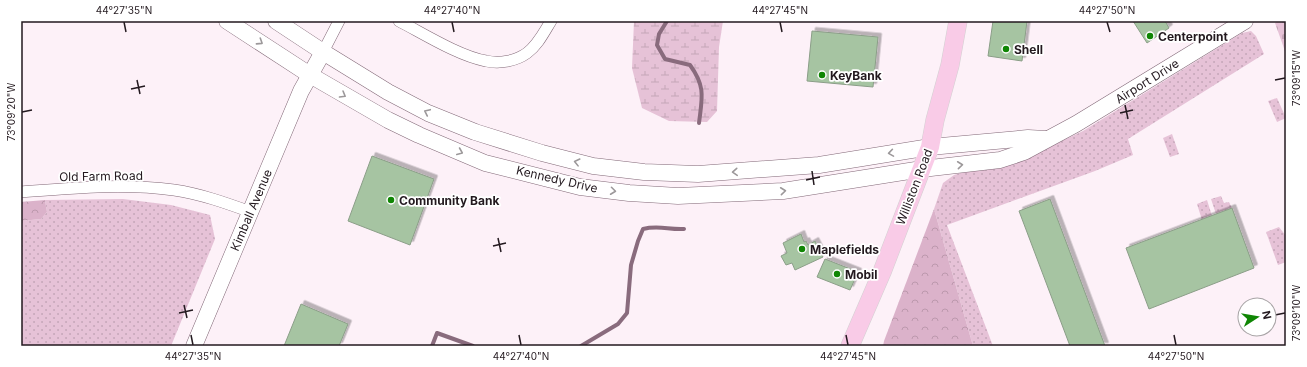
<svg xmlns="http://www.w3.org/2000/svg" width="1307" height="367" viewBox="0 0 1307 367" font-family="Inter,sans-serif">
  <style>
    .grass { fill: url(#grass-dots) }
    .forest { fill: url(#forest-crowns) }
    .wetland { fill: url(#wetland-marsh) }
    .cemetery { fill: url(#cemetery-stones) }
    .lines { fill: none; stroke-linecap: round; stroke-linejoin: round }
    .stream { stroke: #896b7d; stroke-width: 4 }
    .building { fill: #a6c4a2; stroke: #8b9e88; filter: url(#shadow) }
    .minor-casing { stroke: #826877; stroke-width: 12 }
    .secondary-casing { stroke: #826877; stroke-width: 17 }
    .primary-casing { stroke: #d3d1d2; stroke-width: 19 }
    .minor { stroke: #fff; stroke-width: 11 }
    .secondary { stroke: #fff; stroke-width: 16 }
    .primary { stroke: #f9cbe7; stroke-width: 18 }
    .oneway { stroke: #9c989a }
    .ticks { fill: none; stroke: #23191f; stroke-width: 1.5 }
    .poi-dot { fill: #0f8604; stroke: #fff; stroke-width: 1.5 }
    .labels { text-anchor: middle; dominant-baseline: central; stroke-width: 3.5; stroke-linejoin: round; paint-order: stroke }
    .poi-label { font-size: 12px; font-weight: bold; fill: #23191f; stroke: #fff; text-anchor: start }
    .street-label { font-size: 12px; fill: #23191f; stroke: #fff }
    .neatline { fill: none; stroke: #23191f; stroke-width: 1.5 }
    .ticks-label { font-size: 10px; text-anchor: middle; fill: #23191f }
  </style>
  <defs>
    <pattern id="grass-dots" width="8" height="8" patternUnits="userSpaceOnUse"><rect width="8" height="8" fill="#e6c2d7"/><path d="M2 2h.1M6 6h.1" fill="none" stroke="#c5a6b8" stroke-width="1.8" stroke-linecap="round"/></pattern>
    <pattern id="forest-crowns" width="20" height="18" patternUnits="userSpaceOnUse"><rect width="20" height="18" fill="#dbb2ca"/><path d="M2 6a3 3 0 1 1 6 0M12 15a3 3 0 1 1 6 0" fill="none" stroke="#bc98ad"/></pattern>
    <pattern id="wetland-marsh" width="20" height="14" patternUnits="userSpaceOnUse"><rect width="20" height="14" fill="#e6c2d7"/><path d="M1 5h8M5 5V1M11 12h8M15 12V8" fill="none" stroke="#c5a6b8"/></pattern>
    <pattern id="cemetery-stones" width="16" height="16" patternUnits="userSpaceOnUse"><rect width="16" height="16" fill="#e6c2d7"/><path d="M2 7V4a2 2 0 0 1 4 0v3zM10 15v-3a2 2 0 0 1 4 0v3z" fill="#c5a6b8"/></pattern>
    <filter id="shadow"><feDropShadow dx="3.5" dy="-3.5" stdDeviation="0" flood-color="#0004"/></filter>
  </defs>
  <rect width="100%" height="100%" fill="#fdf1f8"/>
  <g class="grass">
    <path d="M1251,31L1256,36L1264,54L1128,139L1133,155L1095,171L947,225L993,346H973L934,209L943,183L954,175L1053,145L1083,131L1242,33Z"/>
    <path d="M1277,98L1286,118L1277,122L1268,101Z"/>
    <path d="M1172,134L1179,154L1170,157L1163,138Z"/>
    <path d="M1221,196L1224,203L1229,202L1232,208L1216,214L1211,199Z"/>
    <path d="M123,199L171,205L210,215L215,239L171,346H21V221L41,219L47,212L45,200Z"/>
    <path d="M1207,200L1212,216L1202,220L1197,204Z"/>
    <path d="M1279,227L1286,236V262L1278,265L1266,232Z"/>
  </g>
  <g class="forest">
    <path d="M45,200L47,212L41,219L21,221V202Z"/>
    <path d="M934,209L973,346H883L884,341Z"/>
  </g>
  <path class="wetland" d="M634,21H723L719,47L717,111L707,122L669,121L642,108L632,68Z"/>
  <path class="cemetery" d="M1278,21H1286V54L1275,23Z"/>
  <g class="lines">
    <g class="stream">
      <path d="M667,21L659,34L657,45L665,59L690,65C706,87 702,98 699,123"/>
      <path d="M432,346L437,333L473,346"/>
      <path d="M581,346L618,324L627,313L631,265L638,241L643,229C659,225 669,230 684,229"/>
    </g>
  </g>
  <g class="building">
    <path d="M993,21H1027L1022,61L988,56Z"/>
    <path d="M1133,21H1165L1169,28L1147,43Z"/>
    <path d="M812,31L878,37L873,87L807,81Z"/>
    <path d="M372,156L434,179L410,245L348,221Z"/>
    <path d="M1050,199L1105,346H1070L1019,211Z"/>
    <path d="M1232,208L1254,268L1149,309L1126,248Z"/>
    <path d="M801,234L804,242L806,241L808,245L815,241L823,257L795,270L792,263L786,265L781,256L787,253L783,243Z"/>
    <path d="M825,259L858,272L850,290L817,277Z"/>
    <path d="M301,304L348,324L339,346H284Z"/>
  </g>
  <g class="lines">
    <g class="minor-casing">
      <g id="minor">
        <path d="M399,21C424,34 459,56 486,61C500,64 516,61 527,53C538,45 544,32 551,21"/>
        <path d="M323,52L339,21"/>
        <path d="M21,192C72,188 123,183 174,190C201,194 226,203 251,212"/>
      </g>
    </g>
    <g class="secondary-casing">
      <g id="secondary">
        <path d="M227,21L310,75L388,120L419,135L485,163L580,187L629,193L678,196L783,191L922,169L1000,160L1024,152L1076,124L1245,21"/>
        <path d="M276,21L323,52L388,92L428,113L475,132L542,153L593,166L644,172L698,174L819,165L930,147L1028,138L1046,139"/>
        <path d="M194,346L301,91L323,52"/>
      </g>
    </g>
    <g class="primary-casing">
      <path id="primary" d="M850,346L882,272L930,147L935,120L950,65L958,21"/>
    </g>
    <use href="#minor" class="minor"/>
    <use href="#secondary" class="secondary"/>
    <use href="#primary" class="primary"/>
  </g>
  <defs><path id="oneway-chevron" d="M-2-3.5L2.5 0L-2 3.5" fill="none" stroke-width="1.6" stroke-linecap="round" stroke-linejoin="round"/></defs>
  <g class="oneway">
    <use href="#oneway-chevron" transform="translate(260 42) rotate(33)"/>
    <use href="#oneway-chevron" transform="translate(343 95) rotate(30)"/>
    <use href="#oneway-chevron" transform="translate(427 112) rotate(-155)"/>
    <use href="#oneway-chevron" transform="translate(460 152) rotate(23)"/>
    <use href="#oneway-chevron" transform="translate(891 153) rotate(171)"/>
    <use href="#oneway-chevron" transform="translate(577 162) rotate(-166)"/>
    <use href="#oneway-chevron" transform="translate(960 165) rotate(-6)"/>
    <use href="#oneway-chevron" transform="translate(735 172) rotate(176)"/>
    <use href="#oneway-chevron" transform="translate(613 191) rotate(7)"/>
    <use href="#oneway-chevron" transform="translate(783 191) rotate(-6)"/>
  </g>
  <path class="ticks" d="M124,22L126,32M452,22L454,32M780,22L782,32M1107,22L1110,32M137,80L140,94M1275,80L1285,78M131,89L145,86M1125,105L1128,119M22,112L32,110M1120,113L1133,110M812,171L814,185M806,180L820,177M498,238L501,252M493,246L506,243M184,305L187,318M179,313L193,310M1275,315L1285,313M191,335L193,345M519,335L521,345M846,335L848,345M1174,335L1176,345"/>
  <g class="poi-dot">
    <circle cx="1150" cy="36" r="4"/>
    <circle cx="1006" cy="49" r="4"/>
    <circle cx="822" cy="75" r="4"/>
    <circle cx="391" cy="200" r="4"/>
    <circle cx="802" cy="249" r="4"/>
    <circle cx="837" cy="274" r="4"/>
  </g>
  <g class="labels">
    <g class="poi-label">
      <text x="1158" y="36">Centerpoint</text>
      <text x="1014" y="49">Shell</text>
      <text x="830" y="75">KeyBank</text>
      <text x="399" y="200">Community Bank</text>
      <text x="810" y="249">Maplefields</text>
      <text x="845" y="274">Mobil</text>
    </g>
    <g class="street-label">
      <text transform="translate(1147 81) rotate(-32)">Airport Drive</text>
      <text transform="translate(101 176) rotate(-1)">Old Farm Road</text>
      <text transform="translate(557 179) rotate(13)">Kennedy Drive</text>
      <text transform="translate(914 187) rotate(-69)">Williston Road</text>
      <text transform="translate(251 210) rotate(-67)">Kimball Avenue</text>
    </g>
  </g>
  <rect width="1307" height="367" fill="none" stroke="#ffffff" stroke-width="44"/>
  <g transform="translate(1257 317) rotate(78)"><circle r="19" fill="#ffffff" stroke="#a7a3a5"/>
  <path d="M0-3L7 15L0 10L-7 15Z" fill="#0f8604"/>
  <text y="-6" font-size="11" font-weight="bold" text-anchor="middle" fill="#23191f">N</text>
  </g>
  <rect x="22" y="22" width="1263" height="323" class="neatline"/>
  <g class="ticks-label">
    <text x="124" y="14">44°27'35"N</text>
    <text x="452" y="14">44°27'40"N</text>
    <text x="780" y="14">44°27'45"N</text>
    <text x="1107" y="14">44°27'50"N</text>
    <text transform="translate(1296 78) rotate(-90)" y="4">73°09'15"W</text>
    <text transform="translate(11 112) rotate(-90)" y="4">73°09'20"W</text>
    <text transform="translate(1296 313) rotate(-90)" y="4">73°09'10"W</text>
    <text x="193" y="360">44°27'35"N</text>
    <text x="521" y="360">44°27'40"N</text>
    <text x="848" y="360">44°27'45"N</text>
    <text x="1176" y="360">44°27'50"N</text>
  </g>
</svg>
